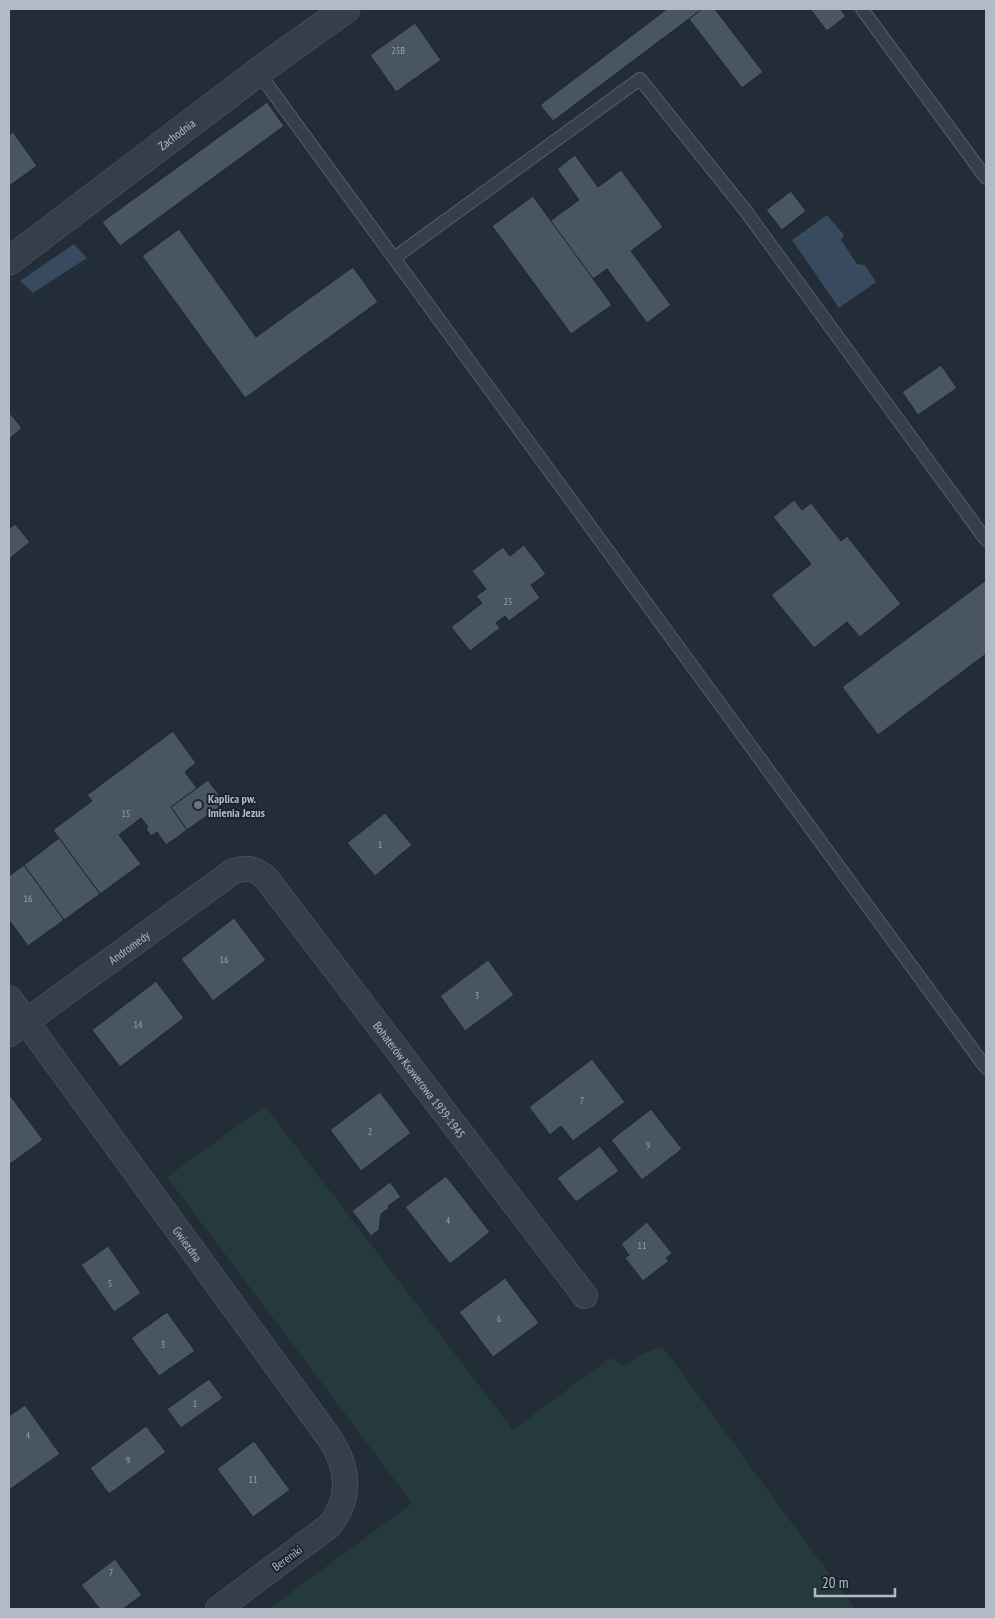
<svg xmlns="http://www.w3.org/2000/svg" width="995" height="1618" viewBox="0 0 995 1618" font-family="'PT Sans Narrow',sans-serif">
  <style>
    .green { fill: #253a3a }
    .water { fill: #374a5f }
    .building { fill: #495562; stroke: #1d2630 }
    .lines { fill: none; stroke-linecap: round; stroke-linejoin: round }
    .service-casing { stroke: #545d67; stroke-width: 14 }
    .minor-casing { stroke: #545d67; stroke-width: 26 }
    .tertiary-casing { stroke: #545d67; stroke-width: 29 }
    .service { stroke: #363f49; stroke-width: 12 }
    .minor { stroke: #363f49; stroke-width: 25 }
    .tertiary { stroke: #363f49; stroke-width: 28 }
    .worship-dot { fill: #6b7280; stroke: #1b242e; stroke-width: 2 }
    .labels { text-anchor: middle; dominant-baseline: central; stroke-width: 4; stroke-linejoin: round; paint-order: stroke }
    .number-label { font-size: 10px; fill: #97a1ac }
    .street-label { font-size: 12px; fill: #b1bac5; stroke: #1b242e }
    .poi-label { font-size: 12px; font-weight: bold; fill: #b1bac5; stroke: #1b242e; text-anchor: start }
  </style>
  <rect width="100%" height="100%" fill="#222d38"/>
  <path class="green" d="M265,1106L513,1430L610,1358L624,1365L643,1354L662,1346L855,1609H269L412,1503L167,1177Z"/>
  <g class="water">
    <path d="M827,215L844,235L841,240L857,264L865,265L876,282L839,308L792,240Z"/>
    <path d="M74,244L87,258L33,293L20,281Z"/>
  </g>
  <g class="building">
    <path d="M667,9H702L553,121L540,105Z"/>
    <path d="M702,9H715L763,72L742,88L689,19Z"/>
    <path d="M810,9H840L846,16L827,31Z"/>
    <path d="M415,23L441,60L396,92L370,55Z"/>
    <path d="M267,102L284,126L120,246L102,222Z"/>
    <path d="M13,132L37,166L9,186V135Z"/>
    <path d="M575,155L598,187L621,170L663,227L631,251L671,305L647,323L607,269L593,279L550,221L579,200L557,169Z"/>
    <path d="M791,191L806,211L782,230L766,210Z"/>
    <path d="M533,196L612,305L571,334L492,226Z"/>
    <path d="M179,229L256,337L353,267L378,302L245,398L142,256Z"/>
    <path d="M941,365L957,388L918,415L902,392Z"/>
    <path d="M9,412L22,428L9,439Z"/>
    <path d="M794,500L802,510L811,503L841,541L847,536L901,604L860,637L847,622L814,648L771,595L811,564L773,517Z"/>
    <path d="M15,524L30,542L9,559V529Z"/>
    <path d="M524,545L546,574L531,585L540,598L509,621L505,616L496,623L500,628L470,651L451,627L482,603L476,596L486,589L472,571L503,547L510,556Z"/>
    <path d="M986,580V654L878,735L842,687Z"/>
    <path d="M173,731L196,763L185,772L197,788L171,807L187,830L166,845L157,832L151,836L146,829L148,827L141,818L119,835L141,864L100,894L53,830L92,801L87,795Z"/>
    <path d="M208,780L225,803L187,830L171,807Z"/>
    <path d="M385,813L412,845L375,876L347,843Z"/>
    <path d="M59,838L100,894L64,920L24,865Z"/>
    <path d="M24,865L64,920L28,946L9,920V876Z"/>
    <path d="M234,918L266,960L213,1001L181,959Z"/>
    <path d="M488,960L514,995L465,1031L440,996Z"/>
    <path d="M156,981L184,1018L120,1067L92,1030Z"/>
    <path d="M592,1059L625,1102L573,1141L561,1126L550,1135L529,1107Z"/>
    <path d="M380,1092L411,1133L361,1171L330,1130Z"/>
    <path d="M9,1094L43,1140L10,1164L9,1162Z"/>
    <path d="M651,1109L682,1149L642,1180L611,1140Z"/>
    <path d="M600,1146L619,1171L576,1202L557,1178Z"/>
    <path d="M446,1176L490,1232L450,1264L405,1207Z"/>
    <path d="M390,1182L401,1197L388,1206L389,1208L381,1214L379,1230L371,1236L352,1211Z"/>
    <path d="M647,1222L672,1253L666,1258L669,1261L643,1281L625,1258L629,1255L621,1244Z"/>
    <path d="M108,1246L141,1293L114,1312L81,1265Z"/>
    <path d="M505,1278L539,1323L493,1357L459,1312Z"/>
    <path d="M167,1312L195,1351L159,1376L131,1338Z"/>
    <path d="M209,1379L223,1398L181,1428L167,1409Z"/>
    <path d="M25,1405L60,1454L9,1490V1416Z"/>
    <path d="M146,1426L166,1452L109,1494L90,1468Z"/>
    <path d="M254,1441L290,1490L253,1517L217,1469Z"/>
    <path d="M115,1559L142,1595L123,1609H100L81,1585Z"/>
  </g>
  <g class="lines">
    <g class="service-casing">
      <g id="service">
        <path d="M862,9L986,178"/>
        <path d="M258,72L986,1068"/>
        <path d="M394,258L640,79L745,210L986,540"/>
      </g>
    </g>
    <g class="minor-casing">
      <g id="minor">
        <path id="s1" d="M9,998L330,1439C349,1468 352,1498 329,1526L218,1609"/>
        <path id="s2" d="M9,1034L232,872C246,866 254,868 266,878L585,1296"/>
      </g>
    </g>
    <g class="tertiary-casing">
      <g id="tertiary">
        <path id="s3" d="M9,261L258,72L346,9"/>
      </g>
    </g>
    <use href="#service" class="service"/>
    <use href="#minor" class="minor"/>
    <use href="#tertiary" class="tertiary"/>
  </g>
  <circle class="worship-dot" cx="198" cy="805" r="5"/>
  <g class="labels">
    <g class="number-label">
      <text x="398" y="50">25B</text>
      <text x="508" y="601">25</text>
      <text x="126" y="813">15</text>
      <text x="380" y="844">1</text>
      <text x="28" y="898">16</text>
      <text x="224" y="959">16</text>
      <text x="477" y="995">3</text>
      <text x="138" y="1024">14</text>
      <text x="582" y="1100">7</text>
      <text x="370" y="1131">2</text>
      <text x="648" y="1145">9</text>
      <text x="448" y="1220">4</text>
      <text x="642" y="1245">11</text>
      <text x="110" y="1283">5</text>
      <text x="499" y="1318">6</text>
      <text x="163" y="1344">3</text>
      <text x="195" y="1403">1</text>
      <text x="28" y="1435">4</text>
      <text x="128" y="1460">9</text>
      <text x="253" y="1479">11</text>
      <text x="111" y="1572">7</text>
    </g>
    <g class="street-label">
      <text stroke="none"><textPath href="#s3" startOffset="210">Zachodnia</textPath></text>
      <text stroke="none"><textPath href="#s2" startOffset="148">Andromedy</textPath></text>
      <text stroke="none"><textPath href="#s2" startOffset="566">Bohaterów Ksawerowa 1939-1945</textPath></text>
      <text stroke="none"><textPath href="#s1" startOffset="304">Gwiezdna</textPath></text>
      <text transform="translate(287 1558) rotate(-36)">Bereniki</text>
    </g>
    <g class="poi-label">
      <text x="208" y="798">Kaplica pw.<tspan x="208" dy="14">Imienia Jezus</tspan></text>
    </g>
  </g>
  <rect width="995" height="1618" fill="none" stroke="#b1bac5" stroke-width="20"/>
  <path d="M815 1588v8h80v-8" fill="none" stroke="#b1bac5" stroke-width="2.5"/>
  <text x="822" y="1588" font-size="15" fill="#b1bac5" stroke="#1b242e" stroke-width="4" paint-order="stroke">20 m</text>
</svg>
